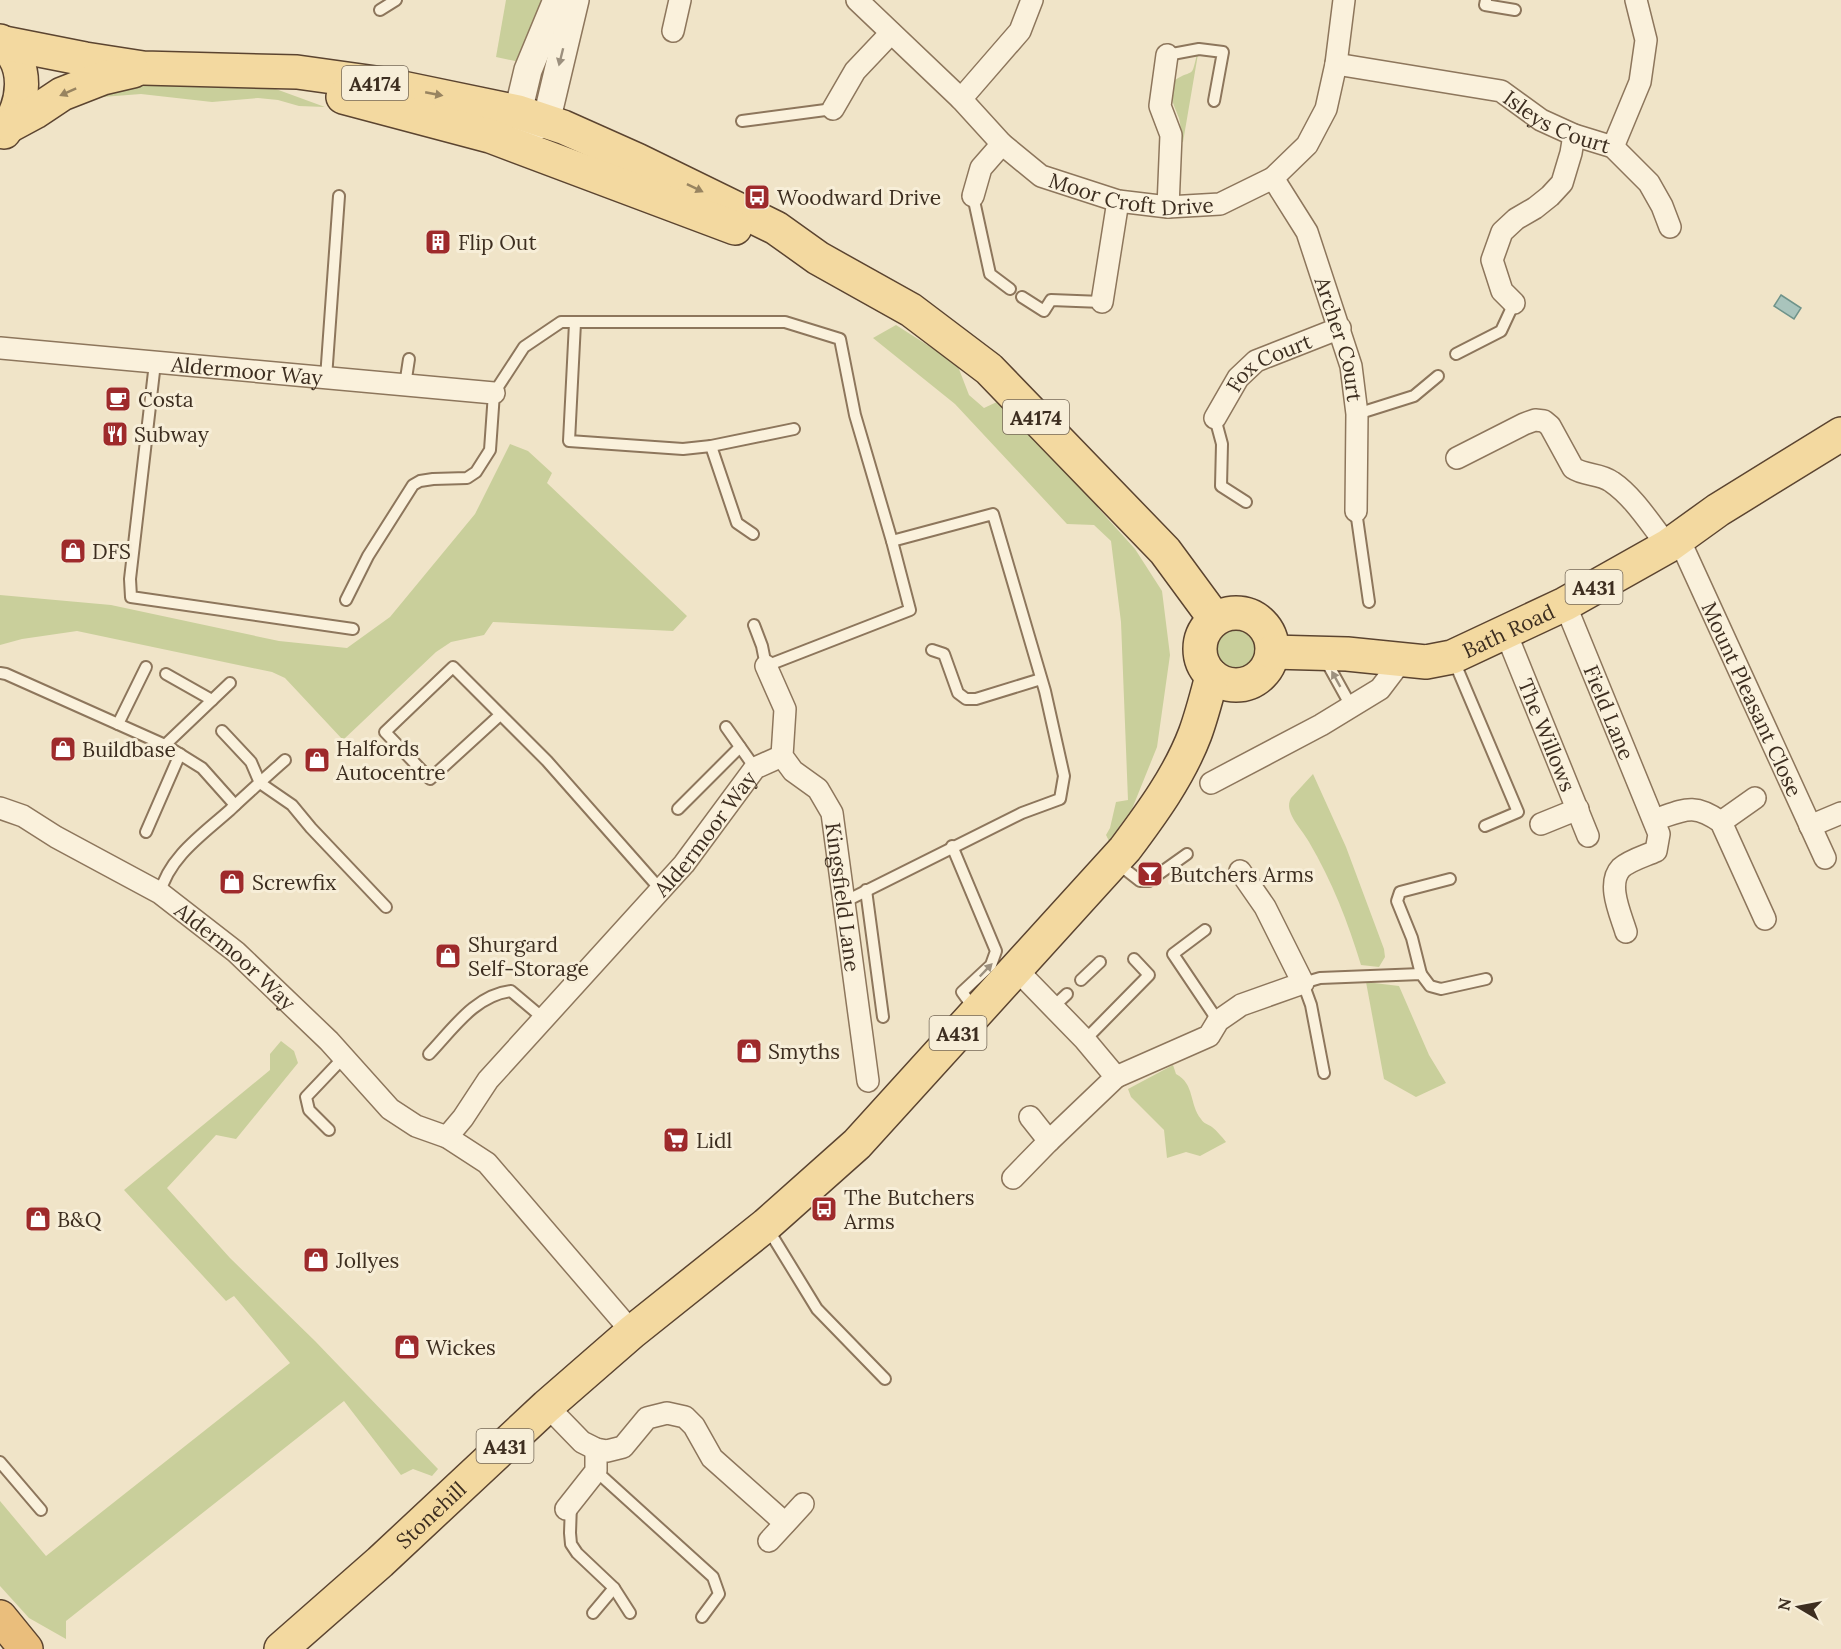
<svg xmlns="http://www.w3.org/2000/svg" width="1841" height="1649" viewBox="0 0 1841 1649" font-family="Lora,serif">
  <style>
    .green { fill: #c9cf9b }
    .water { fill: #a9c4bc; stroke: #6f938a; stroke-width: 1.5 }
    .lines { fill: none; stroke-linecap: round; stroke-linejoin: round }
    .service-casing { stroke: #8d765c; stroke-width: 14 }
    .minor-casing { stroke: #8d765c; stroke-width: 24 }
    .tertiary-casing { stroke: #8d765c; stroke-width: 30 }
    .primary-casing { stroke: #5b4430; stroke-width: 36 }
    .trunk-casing { stroke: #5b4430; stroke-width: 36 }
    .service { stroke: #faf1dc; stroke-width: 10 }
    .minor { stroke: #faf1dc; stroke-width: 21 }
    .tertiary { stroke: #faf1dc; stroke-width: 27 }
    .primary { stroke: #f3d9a0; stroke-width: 33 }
    .trunk { stroke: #eabe7c; stroke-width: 33 }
    .oneway { fill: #9c907e }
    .oneway2 { fill: #988460 }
    .labels { text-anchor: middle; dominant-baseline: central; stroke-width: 6; stroke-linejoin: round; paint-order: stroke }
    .shield { fill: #f7eed8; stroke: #756857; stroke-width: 1.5 }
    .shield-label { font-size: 20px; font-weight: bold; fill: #3d2e20 }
    .street-label { font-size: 21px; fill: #3d2e20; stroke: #f7eed8 }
    .poi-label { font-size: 21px; fill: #3d2e20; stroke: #f7eed8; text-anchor: start }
  </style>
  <rect width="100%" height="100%" fill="#f0e4c8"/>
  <g class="green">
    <path d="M506,0H547L520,62L496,57Z"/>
    <path d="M1197,54H1198L1183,142H1180C1181,134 1181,125 1179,118C1174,104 1167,95 1175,80C1194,68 1191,80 1197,54Z"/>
    <path d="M130,81L273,88L325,107L299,106L278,100L258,98L212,102L141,94L89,98Z"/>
    <path d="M896,325L957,364L969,395L984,408L999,401L1093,487L1098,508L1135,549L1162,591L1170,655L1157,747L1132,809L1109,841L1106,835L1110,828L1116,802L1128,800L1121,622L1111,541L1094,525L1067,524L955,404L873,338Z"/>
    <path d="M510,444L528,451L552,473L547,483L687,616L673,631L493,622L484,635L451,642L436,652L343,740L285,678L272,672L77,631L22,639L0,645V595L111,605L279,641L347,648L390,617L475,514Z"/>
    <circle cx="1236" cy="649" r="28"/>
    <path d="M1313,774L1346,847L1384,949L1385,957L1379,967L1361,965C1348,922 1332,881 1309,842C1302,829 1283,812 1291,798Z"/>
    <path d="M1366,982L1399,986L1429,1055L1446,1083L1416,1097L1384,1079Z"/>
    <path d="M281,1041L294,1051L298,1063L236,1139L216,1135L167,1188L230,1258L315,1341L438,1469L432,1476L413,1469L401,1475L344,1401L66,1621V1639L29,1618L0,1586V1501L46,1556L290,1363L234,1296L226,1301L124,1190L270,1070V1054Z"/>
    <path d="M1173,1065L1176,1074C1195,1084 1189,1104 1201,1119C1204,1124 1208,1124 1212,1127C1217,1131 1222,1137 1226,1142L1200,1156L1186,1152L1167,1158L1164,1130L1131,1097L1128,1089Z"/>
  </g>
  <path class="water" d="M1781,295L1801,308L1794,319L1774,306Z"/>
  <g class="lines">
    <g class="service-casing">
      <g id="service">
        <path d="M1486,0L1485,5L1515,10"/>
        <path d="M380,10L396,0"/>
        <path d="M1167,55L1199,49L1223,52L1214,101"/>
        <path d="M742,121L833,109"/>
        <path d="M973,196L990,274L1010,289"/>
        <path d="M1022,297L1044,311L1051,300L1102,302"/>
        <path d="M575,323L569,441L683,449L711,446L794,429"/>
        <path d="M1456,354L1501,331L1514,303"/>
        <path d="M155,363L130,579L131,597L353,629"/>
        <path d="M326,378L339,196"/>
        <path d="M405,385L409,359"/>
        <path d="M1357,414L1414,396L1438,376"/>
        <path d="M1215,418L1222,444L1221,486L1246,502"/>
        <path d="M711,446L737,523L753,534"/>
        <path d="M1356,511L1369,602"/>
        <path d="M346,600L368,556L413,485L420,481L433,479L467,478L476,472L490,450L494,393L524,347L561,322H785L840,339L855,415L892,541L910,610L766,666L762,646L754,625"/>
        <path d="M932,650L944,654L958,693L966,699H976L1041,679"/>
        <path d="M1325,659L1351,706"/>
        <path d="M1454,661L1518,812L1485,826"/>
        <path d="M0,673L6,674L165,745L202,768L235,805"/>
        <path d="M166,674L212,700"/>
        <path d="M500,715L430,779L385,732L453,667L547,761L660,889"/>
        <path d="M118,724L146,667"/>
        <path d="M726,727L755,768"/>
        <path d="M222,731L251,762L260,783L292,805L311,828L386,907"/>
        <path d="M165,745L230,683"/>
        <path d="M678,809L740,747"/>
        <path d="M146,832L180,754"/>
        <path d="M952,846L996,951L991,965L962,992L975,1010"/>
        <path d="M1117,863L1140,881H1149L1187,854"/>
        <path d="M866,890L883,1017"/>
        <path d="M160,893C169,857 203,834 230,810C248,793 266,777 285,760"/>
        <path d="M844,902L1022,813L1060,799L1064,776L1045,691L993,514L892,541"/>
        <path d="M1205,930L1173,954L1218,1021"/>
        <path d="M1421,974L1412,938L1397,901L1400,892L1450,879"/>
        <path d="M1081,980L1100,962"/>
        <path d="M1053,1007L1067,994"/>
        <path d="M1085,1040L1149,975L1134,959"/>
        <path d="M429,1054C452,1030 475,995 511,991L543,1018"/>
        <path d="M1324,1073L1311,1005L1303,983L1320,978L1421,974L1430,986L1441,989L1486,979"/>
        <path d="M329,1130L309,1110L306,1097L344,1057"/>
        <path d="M768,1229L817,1309L885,1379"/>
        <path d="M0,1462L41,1510"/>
        <path d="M596,1471L713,1577L719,1594L702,1617"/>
        <path d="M571,1504L570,1533L571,1544L577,1553L614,1588L630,1613"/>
        <path d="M593,1613L614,1588"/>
      </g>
    </g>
    <g class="minor-casing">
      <g id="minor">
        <path id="s1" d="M857,0L961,99L1002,144L1041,176L1118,201L1168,207L1220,204L1273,178L1307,145L1326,109L1336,64L1344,0"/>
        <path d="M673,31L680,0"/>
        <path d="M1167,55L1160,106L1171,135L1168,207"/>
        <path id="s2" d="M1336,64L1501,91L1541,120L1574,135L1613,147L1649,183L1662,206L1670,227"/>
        <path d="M961,99L1020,31L1032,0"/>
        <path d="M833,109L855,71L891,33"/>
        <path d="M1613,147L1640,82L1646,40L1636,0"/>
        <path id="s3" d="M1273,178L1307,232L1351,366L1357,414L1356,511"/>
        <path d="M973,196L981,168L1002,144"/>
        <path d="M1102,302L1118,201"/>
        <path d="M1514,303L1502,291L1492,260L1502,232L1516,219L1535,208L1550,196L1562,183L1571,153L1574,135"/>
        <path id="s4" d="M0,348L494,393"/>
        <path id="s5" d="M1215,418L1238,378L1256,361L1340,328"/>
        <path d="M1457,458L1524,424L1535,420L1544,421L1550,426L1573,468C1585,476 1600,473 1612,482C1634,497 1651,525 1668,546"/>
        <path id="s6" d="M1679,539L1825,858"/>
        <path id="s7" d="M1565,604L1659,834L1656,851C1645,856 1630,860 1621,868C1606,884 1621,915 1626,932"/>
        <path id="s8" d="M1506,633L1588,836"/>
        <path id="s9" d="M766,666L785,709L782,756L793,771L818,789L832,813L868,1081"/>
        <path d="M1211,783L1321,725L1380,689L1402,660"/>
        <path id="s10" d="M0,808L23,816L56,837L160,893L236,952L329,1041L390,1109L416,1126L447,1137L487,1163L632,1332"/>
        <path d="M1654,820C1684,810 1693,802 1721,822L1765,919"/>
        <path d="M1721,822L1755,798"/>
        <path d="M1541,824L1578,809"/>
        <path d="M1810,826L1841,813"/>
        <path d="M1015,968L1085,1040L1116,1077L1049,1141L1030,1117"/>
        <path d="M1116,1077L1209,1036L1218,1021L1241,1005L1303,983L1265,907L1240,871"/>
        <path id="s11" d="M447,1137L463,1118L488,1080L684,864L755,768L782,756"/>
        <path d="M1013,1178L1049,1141"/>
        <path d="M547,1406L582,1442L596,1449L607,1451L623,1447L647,1418L667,1413L685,1417L694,1426L712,1458L785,1523"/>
        <path d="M566,1509L596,1471V1449"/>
        <path d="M769,1541L803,1504"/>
      </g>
    </g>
    <g class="tertiary-casing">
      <g id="tertiary">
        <path d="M518,112L528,70L557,0"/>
        <path d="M527,130L546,122L575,0"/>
      </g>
    </g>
    <g class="primary-casing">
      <g id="primary">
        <path d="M0,41C31,63 25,105 4,132"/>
        <path d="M4,43L85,59L143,68L297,72L383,84L518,112L563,127L637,160L776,228L818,258L911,310L989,369L1165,551L1215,619"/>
        <path d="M343,97L490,136L735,228"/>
        <path d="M9,126L35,112L62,94L103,78L133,71"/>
        <circle cx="1236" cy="649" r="36"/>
        <path id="s12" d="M1272,652L1347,654L1426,662L1452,657L1565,604L1668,546L1718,510L1841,434"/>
        <path id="s13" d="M281,1649L380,1562L547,1406L632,1332L766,1225L857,1144L1125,849C1152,813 1179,776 1195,734C1202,715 1207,695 1212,676"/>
      </g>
    </g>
    <g class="trunk-casing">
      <path id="trunk" d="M0,1617L26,1649"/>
    </g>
    <use href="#service" class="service"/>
    <use href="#minor" class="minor"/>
    <use href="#tertiary" class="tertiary"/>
    <use href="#primary" class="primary"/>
    <use href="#trunk" class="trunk"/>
  </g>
  <defs><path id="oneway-solid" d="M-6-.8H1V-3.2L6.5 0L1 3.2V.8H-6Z" transform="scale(1.5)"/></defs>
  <g class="oneway">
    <use href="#oneway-solid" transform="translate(561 57) rotate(104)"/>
    <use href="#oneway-solid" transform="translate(1336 679) rotate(-119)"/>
    <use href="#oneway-solid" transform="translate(986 970) rotate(-46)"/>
  </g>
  <g class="oneway2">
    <use href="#oneway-solid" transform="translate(68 92) rotate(156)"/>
    <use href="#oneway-solid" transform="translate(434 94) rotate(11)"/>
    <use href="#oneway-solid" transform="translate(695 188) rotate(26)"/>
  </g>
  <defs>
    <g id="bus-square" transform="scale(1.35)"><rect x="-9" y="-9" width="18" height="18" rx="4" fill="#9e2a2b" stroke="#f7eed8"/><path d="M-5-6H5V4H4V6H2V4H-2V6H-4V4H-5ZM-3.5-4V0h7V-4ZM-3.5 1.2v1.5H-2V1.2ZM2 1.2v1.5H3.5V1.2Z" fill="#fff"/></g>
    <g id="building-square" transform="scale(1.35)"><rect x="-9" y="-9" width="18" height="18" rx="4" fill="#9e2a2b" stroke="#f7eed8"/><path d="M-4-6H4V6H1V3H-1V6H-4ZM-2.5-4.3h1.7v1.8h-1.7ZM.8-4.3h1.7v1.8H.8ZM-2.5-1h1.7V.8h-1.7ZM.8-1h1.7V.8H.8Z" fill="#fff"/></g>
    <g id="cafe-square" transform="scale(1.35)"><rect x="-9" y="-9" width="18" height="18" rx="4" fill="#9e2a2b" stroke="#f7eed8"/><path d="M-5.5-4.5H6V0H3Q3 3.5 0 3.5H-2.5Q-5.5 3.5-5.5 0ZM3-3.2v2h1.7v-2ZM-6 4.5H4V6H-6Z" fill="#fff"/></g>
    <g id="restaurant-square" transform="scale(1.35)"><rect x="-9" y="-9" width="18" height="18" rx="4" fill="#9e2a2b" stroke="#f7eed8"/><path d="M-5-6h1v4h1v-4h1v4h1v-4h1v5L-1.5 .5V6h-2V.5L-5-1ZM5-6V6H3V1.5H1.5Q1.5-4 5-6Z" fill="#fff"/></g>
    <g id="shop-square" transform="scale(1.35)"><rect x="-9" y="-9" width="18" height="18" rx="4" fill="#9e2a2b" stroke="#f7eed8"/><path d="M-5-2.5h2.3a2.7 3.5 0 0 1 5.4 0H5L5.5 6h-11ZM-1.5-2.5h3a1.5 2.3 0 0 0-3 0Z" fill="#fff"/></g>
    <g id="bar-square" transform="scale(1.35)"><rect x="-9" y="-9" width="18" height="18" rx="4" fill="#9e2a2b" stroke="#f7eed8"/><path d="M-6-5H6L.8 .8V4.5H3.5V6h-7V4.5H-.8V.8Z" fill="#fff"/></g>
    <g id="supermarket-square" transform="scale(1.35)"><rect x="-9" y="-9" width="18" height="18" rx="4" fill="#9e2a2b" stroke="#f7eed8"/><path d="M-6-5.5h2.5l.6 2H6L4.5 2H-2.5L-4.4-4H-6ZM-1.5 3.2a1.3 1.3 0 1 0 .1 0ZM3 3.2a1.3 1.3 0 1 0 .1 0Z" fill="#fff"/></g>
  </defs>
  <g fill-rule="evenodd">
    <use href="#bus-square" x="757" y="197"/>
    <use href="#building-square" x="438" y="242"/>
    <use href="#cafe-square" x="118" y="399"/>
    <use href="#restaurant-square" x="115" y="434"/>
    <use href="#shop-square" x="73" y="551"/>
    <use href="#shop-square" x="63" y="749"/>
    <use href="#shop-square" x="317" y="760"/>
    <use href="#bar-square" x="1150" y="874"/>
    <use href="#shop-square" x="232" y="882"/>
    <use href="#shop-square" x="448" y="956"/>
    <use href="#shop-square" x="749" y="1051"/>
    <use href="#supermarket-square" x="676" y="1140"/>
    <use href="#bus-square" x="824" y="1209"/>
    <use href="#shop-square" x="38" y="1219"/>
    <use href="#shop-square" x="316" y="1260"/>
    <use href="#shop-square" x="407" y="1347"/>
  </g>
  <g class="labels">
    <g class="shield">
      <rect x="342" y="66" width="66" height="34" rx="4.5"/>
      <rect x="1003" y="400" width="66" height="34" rx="4.5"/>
      <rect x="1565.5" y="570" width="57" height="34" rx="4.5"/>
      <rect x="929.5" y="1016" width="57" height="34" rx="4.5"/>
      <rect x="476.5" y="1429" width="57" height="34" rx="4.5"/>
    </g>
    <g class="shield-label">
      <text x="375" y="83">A4174</text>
      <text x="1036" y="417">A4174</text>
      <text x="1594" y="587">A431</text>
      <text x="958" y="1033">A431</text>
      <text x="505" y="1446">A431</text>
    </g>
    <g class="street-label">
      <text stroke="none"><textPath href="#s2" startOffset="232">Isleys Court</textPath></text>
      <text stroke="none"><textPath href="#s1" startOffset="348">Moor Croft Drive</textPath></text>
      <text stroke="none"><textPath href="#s3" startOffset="176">Archer Court</textPath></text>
      <text stroke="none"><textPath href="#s5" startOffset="81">Fox Court</textPath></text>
      <text stroke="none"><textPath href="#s4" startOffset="248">Aldermoor Way</textPath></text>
      <text stroke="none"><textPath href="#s12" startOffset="243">Bath Road</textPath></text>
      <text stroke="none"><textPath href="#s6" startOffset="176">Mount Pleasant Close</textPath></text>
      <text stroke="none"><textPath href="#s7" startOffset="117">Field Lane</textPath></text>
      <text stroke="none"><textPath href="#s8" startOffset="110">The Willows</textPath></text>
      <text stroke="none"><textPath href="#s11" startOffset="399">Aldermoor Way</textPath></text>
      <text stroke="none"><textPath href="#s9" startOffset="256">Kingsfield Lane</textPath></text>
      <text stroke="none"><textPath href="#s10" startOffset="280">Aldermoor Way</textPath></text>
      <text stroke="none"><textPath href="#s13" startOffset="201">Stonehill</textPath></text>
    </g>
    <g class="poi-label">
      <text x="777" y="197">Woodward Drive</text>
      <text x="458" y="242">Flip Out</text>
      <text x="138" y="399">Costa</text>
      <text x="134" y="434">Subway</text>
      <text x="92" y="551">DFS</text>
      <text x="336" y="748">Halfords<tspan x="336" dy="24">Autocentre</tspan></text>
      <text x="82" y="749">Buildbase</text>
      <text x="1170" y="874">Butchers Arms</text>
      <text x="252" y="882">Screwfix</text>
      <text x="468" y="944">Shurgard<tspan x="468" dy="24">Self-Storage</tspan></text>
      <text x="768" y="1051">Smyths</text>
      <text x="696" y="1140">Lidl</text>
      <text x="844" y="1197">The Butchers<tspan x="844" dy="24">Arms</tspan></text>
      <text x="57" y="1219">B&amp;Q</text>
      <text x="336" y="1260">Jollyes</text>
      <text x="426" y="1347">Wickes</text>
    </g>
  </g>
  <g transform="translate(1799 1607) rotate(280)" stroke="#f7eed8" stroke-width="4.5" paint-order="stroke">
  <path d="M0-4.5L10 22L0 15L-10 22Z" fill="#3d2e20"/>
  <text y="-9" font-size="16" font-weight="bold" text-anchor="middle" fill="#3d2e20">N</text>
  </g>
</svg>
